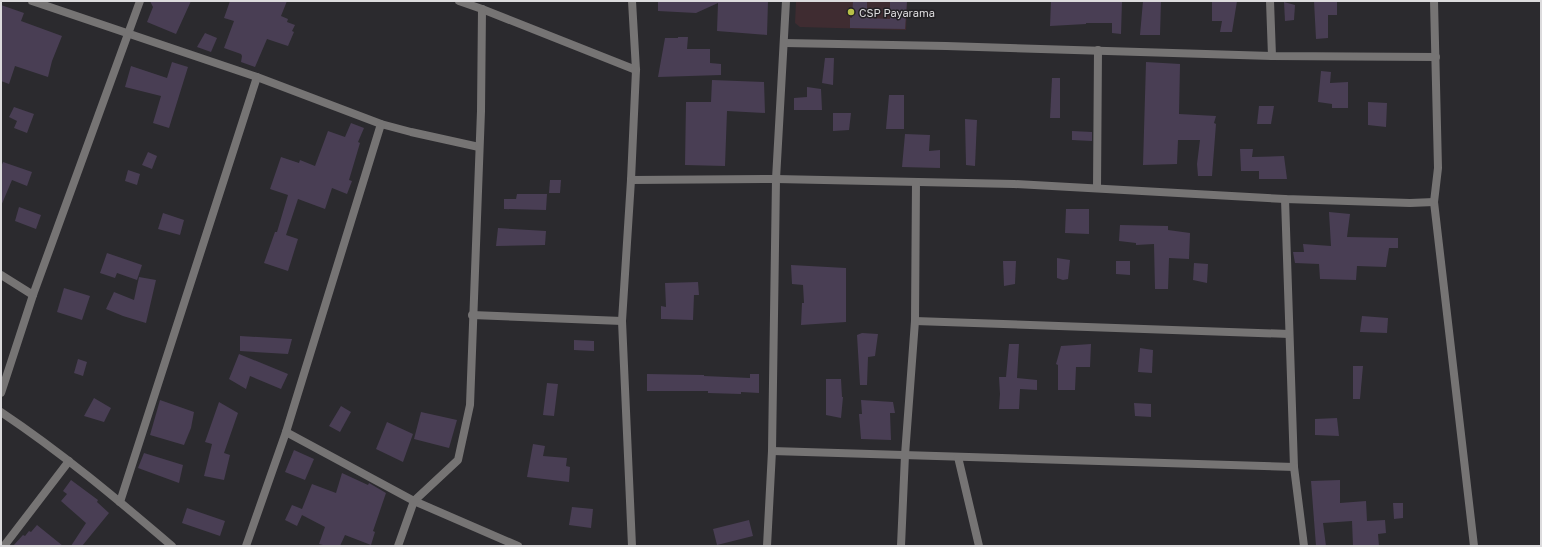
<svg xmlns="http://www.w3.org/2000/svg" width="1542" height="547" viewBox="0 0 1542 547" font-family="'Golos Text',sans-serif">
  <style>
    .education { fill: #3f2c31 }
    .building { fill: #493e54 }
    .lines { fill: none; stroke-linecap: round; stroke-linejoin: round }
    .street { stroke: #767474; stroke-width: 8 }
    .poi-dot { fill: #b8c147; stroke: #222024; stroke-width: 1.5 }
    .labels { text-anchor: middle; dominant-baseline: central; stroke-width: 3; stroke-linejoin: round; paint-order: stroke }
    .poi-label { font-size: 11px; fill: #dcdbdd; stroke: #222024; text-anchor: start }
  </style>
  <rect width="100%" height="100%" fill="#2b2a2e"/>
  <path class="education" d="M796,1H907L906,30L800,27L795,23Z"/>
  <g class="building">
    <path d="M150,1H191L176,34L147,22L153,7Z"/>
    <path d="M230,1H287L281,16L288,19L287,22L295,25L292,31L294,32L288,46L267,39L255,67L241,62L242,56L241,54L224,48L234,21L224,18Z"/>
    <path d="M658,1H768L767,35L717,31L718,3L696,13L658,11Z"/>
    <path d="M853,1H867V18L890,19V1H907L905,29L850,28V18H852Z"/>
    <path d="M1051,1H1122L1121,34L1112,33V23H1086V24L1050,26Z"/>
    <path d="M1143,1H1161L1160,35H1140Z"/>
    <path d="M1212,1H1237L1232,32H1220L1222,21H1212Z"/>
    <path d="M1314,1H1337V15H1328V38L1316,39Z"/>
    <path d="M1284,2L1295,5L1294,20L1285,21Z"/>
    <path d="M1,5L24,13L21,21L62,36L52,61L48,77L15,66L9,84L1,81Z"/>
    <path d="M205,33L217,38L211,52L197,47Z"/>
    <path d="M678,37H688L687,49H710V63L721,64V75L658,77L665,38H678Z"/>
    <path d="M825,58H834L833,85L822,83Z"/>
    <path d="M172,62L188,67L169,128L153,123L161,96L125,87L131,66L167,78Z"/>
    <path d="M1146,62L1180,64L1179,114L1216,116L1214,123L1216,124L1212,176H1198L1197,164L1200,140H1178L1177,164L1143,165Z"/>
    <path d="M1321,71L1331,72L1330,83L1348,82V108H1332V104L1318,102Z"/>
    <path d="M1052,78H1060V118H1050Z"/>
    <path d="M712,80L764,82L765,113L727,111L725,166L685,165L686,102H711Z"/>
    <path d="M807,87L821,89L822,110H794V98L807,97Z"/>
    <path d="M889,95H904V129H886Z"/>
    <path d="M1368,102L1387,103L1386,127L1368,125Z"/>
    <path d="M1259,106H1274L1271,124H1257Z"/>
    <path d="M14,107L34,114L27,133L14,128L17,121L9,117Z"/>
    <path d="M833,113H851L849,130L833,131Z"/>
    <path d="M965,119L977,120L975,166L966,165Z"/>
    <path d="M351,123L364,128L358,142L360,143L349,180L352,181L347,194L332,188L325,209L298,199L286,235L298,239L288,271L264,263L275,232H277L288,195L270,189L281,157L299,163L300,160L315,166L328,131L345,137Z"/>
    <path d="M1072,131L1092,132V141L1072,140Z"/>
    <path d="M905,134L930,135L929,151L940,150V168L902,167Z"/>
    <path d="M1240,149H1253L1252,157L1284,156L1287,179H1259V171H1241Z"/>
    <path d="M148,152L157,156L152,169L142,165Z"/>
    <path d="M3,162L32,172L27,186L12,180L1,206V167Z"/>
    <path d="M128,170L140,174L137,185L125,181Z"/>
    <path d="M550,180H561L560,193H549Z"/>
    <path d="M517,194H547L546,210L504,209V199H516Z"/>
    <path d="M19,207L41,215L36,229L15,221Z"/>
    <path d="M1066,209H1089V234L1065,233Z"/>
    <path d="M1329,212L1350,214L1347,237L1398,238V248H1389L1386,267L1357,266L1356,280L1320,279L1319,264L1295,263L1293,252H1304L1303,244L1331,246Z"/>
    <path d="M163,213L184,220L180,235L158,229Z"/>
    <path d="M1120,225L1168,226V230L1190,233L1189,259L1169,258L1168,289H1155L1154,244L1136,245V243L1119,241Z"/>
    <path d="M498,228L546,231L545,245L496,246Z"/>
    <path d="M107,253L142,265L137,280L117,273L115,278L100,273Z"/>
    <path d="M1057,258L1070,260L1068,279L1063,280L1057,278Z"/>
    <path d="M1003,261H1016L1015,284L1004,286Z"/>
    <path d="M1116,261H1130V275L1116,274Z"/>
    <path d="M1194,263L1208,264L1207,283L1193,280Z"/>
    <path d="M791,265L846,268V322L801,325L802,303H804L803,285L792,284Z"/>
    <path d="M139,277L156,280L146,323L123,316L106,309L114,292L134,300Z"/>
    <path d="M698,282L699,295H694L693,320L661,319V306L666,307L665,283Z"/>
    <path d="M64,288L90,296L82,320L57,312Z"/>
    <path d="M1362,316L1388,318L1387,333L1360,332Z"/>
    <path d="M862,333L878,334L875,356L868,357L867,385H860L857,335Z"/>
    <path d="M240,336L292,339L288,354L240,351Z"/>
    <path d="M574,340L594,341V351L574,350Z"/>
    <path d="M1009,344H1019L1017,378L1037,380V390L1020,389L1019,409H999L1000,394L999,377H1006Z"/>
    <path d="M1091,344L1090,367H1076L1075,390H1058V365L1056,364L1061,346Z"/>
    <path d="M1140,348L1153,350L1152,373L1138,372Z"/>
    <path d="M239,354L288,374L281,389L250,376L246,389L229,379Z"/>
    <path d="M78,359L87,362L83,376L74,373Z"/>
    <path d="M1353,366H1363L1360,399H1353Z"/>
    <path d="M647,374L704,375V376L750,378V374H759V393L741,392V394L708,393V391H647Z"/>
    <path d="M826,379H841L842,397H843L841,418L826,415Z"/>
    <path d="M547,383L558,384L554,416L543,415Z"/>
    <path d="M94,398L111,408L104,422L84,416Z"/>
    <path d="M160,400L194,412L191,428L184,445L150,435Z"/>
    <path d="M861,400L893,402L895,413H890L891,440L861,439L859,414H862Z"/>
    <path d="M219,402L238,413L224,453L230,455L224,480L204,476L212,444L205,442Z"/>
    <path d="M1134,403L1151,404V417L1135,416Z"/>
    <path d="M341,406L351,412L340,432L329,426Z"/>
    <path d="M421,412L457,420L449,448L414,439Z"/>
    <path d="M1337,418L1339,436L1315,435V419Z"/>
    <path d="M387,422L413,434L403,462L376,449Z"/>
    <path d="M533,444L545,446L543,456L567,458L566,466L570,467L569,482L527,477Z"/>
    <path d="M294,450L314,459L305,480L285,472Z"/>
    <path d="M144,453L183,465L179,483L138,468Z"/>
    <path d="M342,473L368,485L369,483L386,493L373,531L375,532L371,545L345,535L340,546H327L319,544L325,527L302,515L297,526L285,520L292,505L302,509L312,484L336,493Z"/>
    <path d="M71,480L98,500L97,502L109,513L82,546H71L86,523L61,501L67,494L63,491Z"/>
    <path d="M1340,480V503L1366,501L1367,521L1385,520L1386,533L1378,534L1379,546H1353L1352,521L1323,523L1326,546H1316L1311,481Z"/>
    <path d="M1393,503H1403V518L1394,519Z"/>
    <path d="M572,507L593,509L591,528L569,525Z"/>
    <path d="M187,508L225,521L220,536L182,523Z"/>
    <path d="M749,520L753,536L717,545L713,529Z"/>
    <path d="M37,525L63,546H13L23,535L25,536L29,531L31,532Z"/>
  </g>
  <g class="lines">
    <g class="street">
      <path d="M32,1L257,77L381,124L411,132L479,147"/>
      <path d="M459,1L482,9L636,70"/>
      <path d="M1270,1L1272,56"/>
      <path d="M1434,1L1438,168L1434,202L1474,546"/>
      <path d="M784,43L946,46L1272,56L1436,57"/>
      <path d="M631,180L776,179L1014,184L1285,199L1410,203L1434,202"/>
      <path d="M1097,188L1098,50"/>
      <path d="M1285,199L1294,467L1304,546"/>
      <path d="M1,275L33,295"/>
      <path d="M472,315L622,321"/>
      <path d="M915,321L1289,334"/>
      <path d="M1,393L33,295L140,1"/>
      <path d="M1,412C61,452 117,499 172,546"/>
      <path d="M286,432L414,501L518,546"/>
      <path d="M772,451L1294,467"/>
      <path d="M958,457L979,546"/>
      <path d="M120,502L257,77"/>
      <path d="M4,546L69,461"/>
      <path d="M246,546L286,432L381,124"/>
      <path d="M398,546L414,501L458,460L470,405L481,111L482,9"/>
      <path d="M632,546L622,321L631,180L636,70L632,1"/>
      <path d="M767,546L772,451L776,179L786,1"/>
      <path d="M901,546L905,455L915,321L916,182"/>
    </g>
  </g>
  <circle class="poi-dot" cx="851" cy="12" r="4"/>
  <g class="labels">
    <g class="poi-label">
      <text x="859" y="12">CSP Payarama</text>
    </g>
  </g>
  <rect width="1542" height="547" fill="none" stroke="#dcdbdd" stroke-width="4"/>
</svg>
